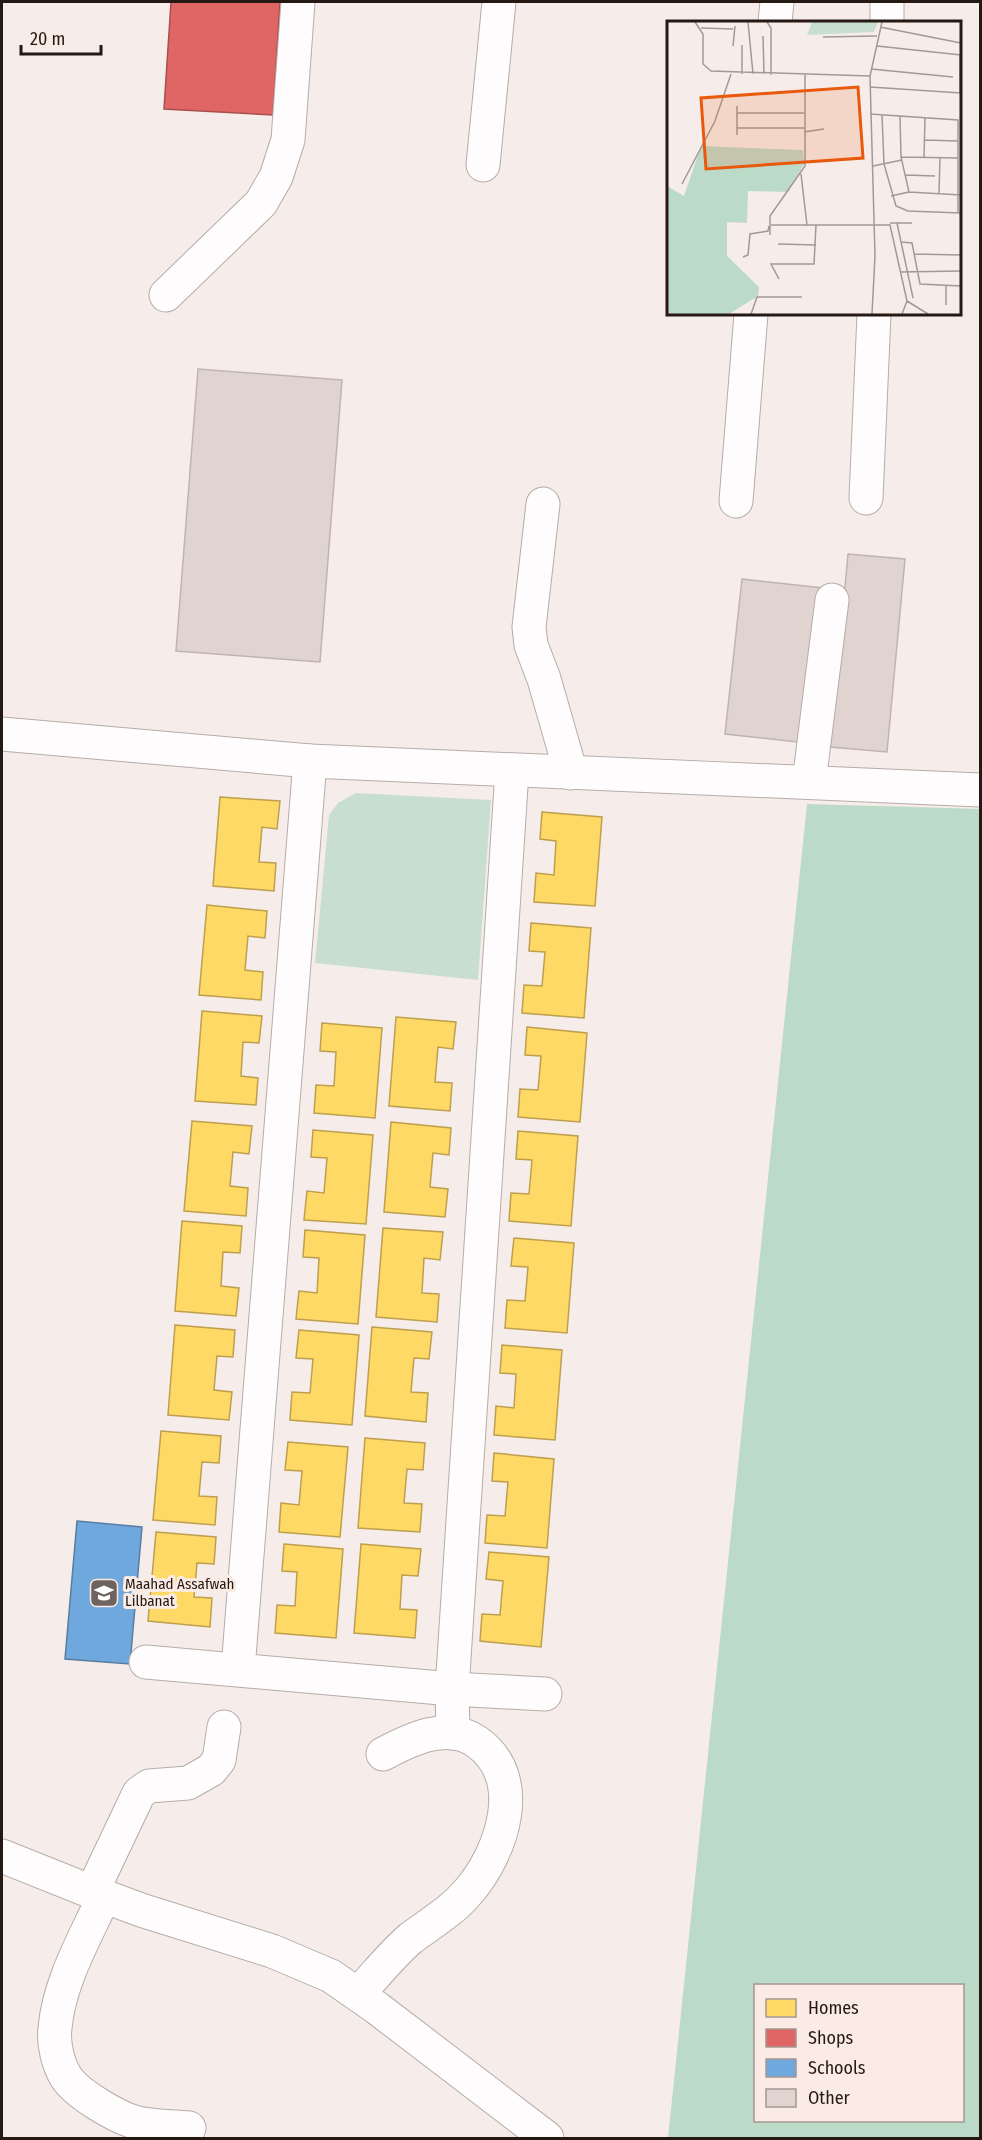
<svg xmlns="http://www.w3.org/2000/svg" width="982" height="2140" viewBox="0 0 982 2140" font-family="'Fira Sans Condensed',sans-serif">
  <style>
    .green { fill: #c8ded0 }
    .forest { fill: #bcdac8; fill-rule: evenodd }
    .homes { fill: #ffd966; stroke: #be9f4d; stroke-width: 1.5 }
    .shops { fill: #e06666; stroke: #a84f4d; stroke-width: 1.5 }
    .schools { fill: #6fa8dc; stroke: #597da0; stroke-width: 1.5 }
    .building { fill: #e1d3d0; stroke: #bfb4b2; stroke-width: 1.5 }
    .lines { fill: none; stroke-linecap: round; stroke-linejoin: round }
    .minor-casing { stroke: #b6aca8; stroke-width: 35 }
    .minor { stroke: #fefcfc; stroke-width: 33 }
    .labels { text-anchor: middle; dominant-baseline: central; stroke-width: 6; stroke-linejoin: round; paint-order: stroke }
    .poi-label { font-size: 15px; fill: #261914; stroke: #fbebe5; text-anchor: start }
    .inset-road { fill: none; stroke: #a39894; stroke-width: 1.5 }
    .view { fill: #e8590c; fill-opacity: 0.15; stroke: #e8590c; stroke-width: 3 }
    .inset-edge { fill: none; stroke: #261914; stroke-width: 3 }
  </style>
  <rect width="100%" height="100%" fill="#f6edea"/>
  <path class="green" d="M356,793L491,800L478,980L315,963L329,815L338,803Z"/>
  <path class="forest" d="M807,804L980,809V2138H668ZM756,1986H962V2120H756Z"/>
  <g class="homes">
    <path d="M220,797L280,801L277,829L262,827L259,862L276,863L274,891L213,886Z"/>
    <path d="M542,812L602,817L595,906L534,902L536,873L554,875L556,841L540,839Z"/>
    <path d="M207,905L267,911L265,938L248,936L245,970L263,972L261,1000L199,995Z"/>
    <path d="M531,923L591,928L584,1018L522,1013L524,985L542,986L545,952L529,951Z"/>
    <path d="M202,1011L262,1016L259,1043L243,1042L241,1076L258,1078L256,1105L195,1101Z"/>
    <path d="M396,1017L456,1022L453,1049L438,1047L435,1082L452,1083L450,1111L389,1106Z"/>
    <path d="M322,1023L382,1028L375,1118L314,1113L316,1085L334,1086L336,1052L320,1051Z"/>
    <path d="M527,1027L587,1033L580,1122L518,1117L520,1089L538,1090L541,1056L525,1055Z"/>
    <path d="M192,1121L252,1126L249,1154L233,1152L230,1186L248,1188L246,1216L184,1211Z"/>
    <path d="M391,1122L451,1128L449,1155L433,1153L430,1187L448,1189L445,1217L384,1212Z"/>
    <path d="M313,1130L373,1135L366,1224L304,1220L307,1191L324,1193L327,1158L311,1157Z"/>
    <path d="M518,1131L578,1136L571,1226L509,1221L511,1193L529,1194L532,1160L516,1159Z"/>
    <path d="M182,1221L242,1226L240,1253L223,1252L221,1286L239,1288L236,1316L175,1311Z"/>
    <path d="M383,1228L443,1232L440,1260L424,1258L422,1293L439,1294L437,1322L376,1317Z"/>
    <path d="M305,1230L365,1235L358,1324L296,1319L299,1291L317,1293L319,1258L303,1257Z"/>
    <path d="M514,1238L574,1243L567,1333L505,1328L507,1300L525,1301L528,1267L511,1266Z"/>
    <path d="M175,1325L235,1330L233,1357L217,1356L214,1390L232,1392L229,1420L168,1415Z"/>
    <path d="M372,1327L432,1332L429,1359L414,1358L411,1392L428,1393L426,1422L365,1416Z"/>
    <path d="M299,1330L359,1335L352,1425L290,1420L292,1392L310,1393L313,1359L296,1358Z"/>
    <path d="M502,1345L562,1350L555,1440L494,1435L496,1406L514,1408L516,1374L500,1373Z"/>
    <path d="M161,1431L221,1436L219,1463L202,1462L199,1496L217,1497L215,1525L153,1520Z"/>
    <path d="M365,1438L425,1443L423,1470L407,1469L404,1503L422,1504L420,1532L358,1528Z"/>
    <path d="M288,1442L348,1447L340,1537L279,1532L281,1503L299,1505L302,1471L285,1470Z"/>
    <path d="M494,1453L554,1459L547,1548L485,1543L487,1515L505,1516L508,1482L492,1481Z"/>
    <path d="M156,1532L216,1537L214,1564L197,1563L194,1597L212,1598L210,1627L148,1621Z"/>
    <path d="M284,1544L343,1549L336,1638L275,1633L277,1605L295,1606L297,1572L282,1571Z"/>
    <path d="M361,1544L421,1549L418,1576L402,1575L400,1609L417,1610L415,1638L354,1633Z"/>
    <path d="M489,1552L549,1557L541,1647L480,1641L482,1614L500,1615L503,1581L486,1579Z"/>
  </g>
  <path class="shops" d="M171,2H280L273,115L164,109Z"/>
  <path class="schools" d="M77,1521L142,1527L130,1664L65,1659Z"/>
  <g class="building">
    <path d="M198,369L342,380L320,662L176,651Z"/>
    <path d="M848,554L905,559L887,752L830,747Z"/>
    <path d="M742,579L823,588L806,743L725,734Z"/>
  </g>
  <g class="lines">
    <g class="minor-casing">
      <g id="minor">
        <path d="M775,22L777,2"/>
        <path d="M887,22V2"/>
        <path d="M483,165L499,2"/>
        <path d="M166,295L261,203L276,177L288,140L298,2"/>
        <path d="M866,498L874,314"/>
        <path d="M736,501L751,314"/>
        <path d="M543,504L529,627L531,645L544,679L571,773"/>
        <path d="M2,734L310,761L980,790"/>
        <path d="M809,782L832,600"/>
        <path d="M146,1662L452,1689L545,1694"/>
        <path d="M238,1669L310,761"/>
        <path d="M453,1733L452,1689L512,771"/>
        <path d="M2,1856L92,1892L144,1911L272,1951L331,1976L377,2008L547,2138"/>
        <path d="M92,1892L139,1793L149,1786L188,1783L211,1770L219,1760L224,1727"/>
        <path d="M104,1896C85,1938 59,1982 55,2028C53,2044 58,2064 66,2077C77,2094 115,2116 134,2122C151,2127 171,2126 189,2128"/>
        <path d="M358,1994C375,1976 392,1954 411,1938C431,1923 452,1911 468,1892C502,1853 528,1778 477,1742C448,1721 411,1739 383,1754"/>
      </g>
    </g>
    <use href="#minor" class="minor"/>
  </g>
  <defs>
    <g id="school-square" transform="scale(1.5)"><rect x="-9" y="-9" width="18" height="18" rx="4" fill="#6f635f" stroke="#fbebe5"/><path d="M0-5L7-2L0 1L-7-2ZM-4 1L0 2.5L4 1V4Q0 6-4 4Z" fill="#fff"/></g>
  </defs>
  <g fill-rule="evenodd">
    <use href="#school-square" x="104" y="1593"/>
  </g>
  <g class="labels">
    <g class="poi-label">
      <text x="125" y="1584">Maahad Assafwah<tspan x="125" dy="17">Lilbanat</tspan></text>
    </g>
  </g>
  <g transform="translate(667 21)">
    <rect width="294" height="294" fill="#f6edea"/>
    <path d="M145,1H211L207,11L140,14Z" fill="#c8ded0"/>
    <path d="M34,125L136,129L137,143L121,171L81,170L80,202L60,201V235L92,266L91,275L62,293H0V165L17,175Z" fill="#bcdac8"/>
    <path class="inset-road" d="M28,1L36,13V43L44,50L203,55M81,1L86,53M100,1L104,7V54M213,6L294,22M34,7L66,8M96,15L97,53M156,16L210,15M66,25L68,5M210,25L294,34M293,33V71M204,48L286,56M75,53V24M203,66L294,72M70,92H137M203,93L291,99V192M215,94L217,143L229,185L241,190L294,192M233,95L234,136L242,171M70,107H137M137,111L157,108M70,114V85M258,119L291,120M234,136L291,137M257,137L258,96M206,145L235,139M134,153L140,204M238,154L268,155M15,163L48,100L64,53M272,173L273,137M224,175L242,171L294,174M223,202H245M230,202L246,277M104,204H223L240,280L235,293M103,214V195L138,145V54M234,221L245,222L253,263L294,265M111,223L149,224M247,233L294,234M76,236L81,234L83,213L101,210L102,205M233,251L294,250M112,258L104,243H147L149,204M240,280L261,293M279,284V264M84,293L90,276H135M205,293L208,235L203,55L215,1"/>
    <path class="view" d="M191,66L196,137L39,148L34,77Z"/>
    <rect width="294" height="294" class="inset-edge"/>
  </g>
  <rect width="982" height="2140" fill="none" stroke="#261914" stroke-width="6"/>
  <rect x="754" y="1984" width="210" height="138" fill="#fbebe5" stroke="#a69791" stroke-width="1.5"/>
  <rect x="766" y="1999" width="30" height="18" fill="#ffd966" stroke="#a69791" stroke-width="1.5"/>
  <text x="808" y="2014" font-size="18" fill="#261914">Homes</text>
  <rect x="766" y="2029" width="30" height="18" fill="#e06666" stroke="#a69791" stroke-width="1.5"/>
  <text x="808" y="2044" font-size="18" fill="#261914">Shops</text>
  <rect x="766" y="2059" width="30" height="18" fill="#6fa8dc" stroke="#a69791" stroke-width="1.5"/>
  <text x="808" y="2074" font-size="18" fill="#261914">Schools</text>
  <rect x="766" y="2089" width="30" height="18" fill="#e1d3d0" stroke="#a69791" stroke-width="1.5"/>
  <text x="808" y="2104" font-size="18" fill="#261914">Other</text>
  <path d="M21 45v9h80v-9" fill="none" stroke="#261914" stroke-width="3"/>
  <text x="30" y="45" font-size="18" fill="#261914" stroke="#fbebe5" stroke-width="4.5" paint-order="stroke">20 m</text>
</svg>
